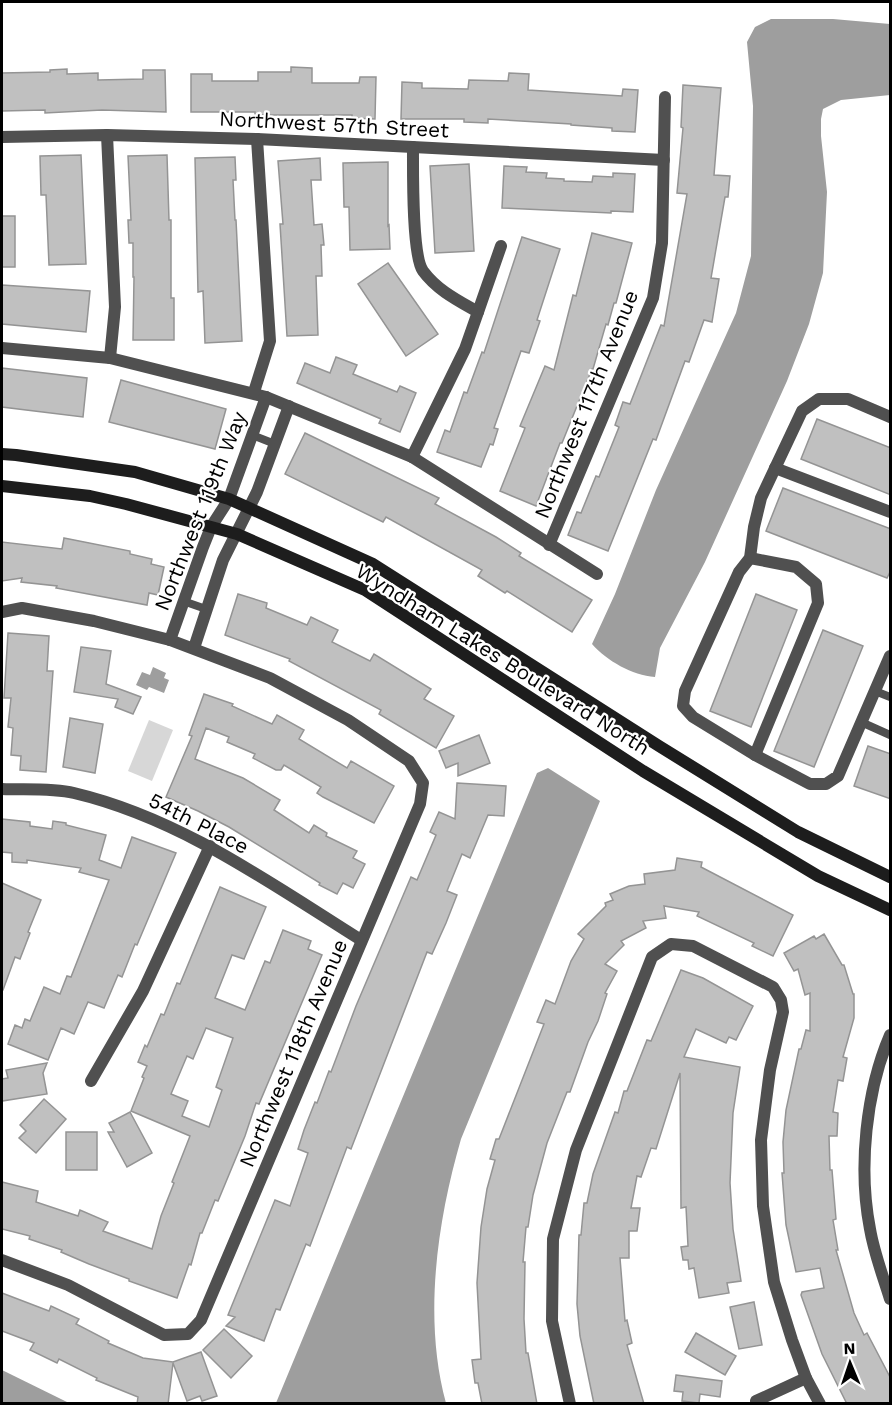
<svg xmlns="http://www.w3.org/2000/svg" width="892" height="1405" viewBox="0 0 892 1405" font-family="'Work Sans',sans-serif">
  <style>
    .green { fill: #d7d7d7 }
    .water { fill: #9e9e9e }
    .building { fill: #c0c0c0; stroke: #949494; stroke-width: 1.5; fill-rule: evenodd }
    .lines { fill: none; stroke-linecap: round; stroke-linejoin: round }
    .lane { stroke: #505050; stroke-width: 8 }
    .street { stroke: #505050; stroke-width: 12 }
    .secondary { stroke: #1d1d1d; stroke-width: 12 }
    .labels { text-anchor: middle; dominant-baseline: central; stroke-width: 4.5; stroke-linejoin: round; paint-order: stroke }
    .street-label { font-size: 21px; fill: #000; stroke: #fff }
  </style>
  <rect width="100%" height="100%" fill="#fff"/>
  <path class="green" d="M149,720L173,730L152,781L128,771Z"/>
  <g class="water">
    <path d="M771,19H833L890,24V95L841,100L823,109L821,119V136L827,192L823,273L809,324L787,381L705,562L660,648L655,677C632,675 607,661 592,644L615,594L656,490L736,313L751,256L753,106L747,42L755,27Z"/>
    <path d="M153,667L166,673L164,678L169,680L164,693L149,687L147,690L136,685L142,672L150,675Z"/>
    <path d="M548,768L600,801L461,1139C437,1222 423,1319 446,1403H276L537,773Z"/>
    <path d="M2,1370L69,1403H2Z"/>
  </g>
  <g class="building">
    <path d="M291,67L312,68V83H359L360,77H376L375,119L352,118V115H255V112H191V74H212V81H258V72H291Z"/>
    <path d="M67,69V74L98,73V80L143,79V70H165L166,112L102,110L45,113V110L2,111V73L50,72V70Z"/>
    <path d="M509,73L529,74L528,90L622,96L623,89L638,90L635,132L612,131V128L571,125V124L488,119V123L464,122V119H401L402,82L422,83V88L468,89L469,80L508,81Z"/>
    <path d="M683,85L721,88L714,175L730,176L728,197H725L711,278L719,279L712,322L704,320L689,362L685,361L656,440L653,439L608,551L568,535L577,512L581,513L596,476L599,477L619,427L615,425L623,402L630,404L661,325L664,326L687,194L677,193L683,128L681,127Z"/>
    <path d="M81,155L86,264L49,265L46,195H41L40,156Z"/>
    <path d="M167,155L169,220H171V298H174V340H133L134,277H133V243H129L128,220H131L128,156Z"/>
    <path d="M235,157L236,180H233L235,220H236L242,341L205,343L203,291L198,292L195,158Z"/>
    <path d="M320,158L321,180H311L314,225L322,224L324,245H321L322,276H316L318,335L287,336L280,224H283L278,161Z"/>
    <path d="M388,162V226L389,225L390,249L350,250L349,207H344L343,163Z"/>
    <path d="M469,164L474,251L435,253L430,166Z"/>
    <path d="M504,166L527,167L526,172L547,173L546,178L564,179V181L592,182L593,176L613,177V173L635,174L633,212L611,211V213L502,208Z"/>
    <rect x="2" y="216" width="13" height="51"/>
    <path d="M592,233L632,243L616,303H614L608,325L606,324L593,369H592L562,443H560L536,506L500,491L525,428L520,426L545,366L554,370L573,295L576,296Z"/>
    <path d="M522,237L560,249L537,320L540,321L529,353L521,351L494,428L498,429L493,445L490,444L481,467L437,452L445,430L450,432L464,392L467,393L482,352L484,353Z"/>
    <path d="M388,263L438,334L406,356L358,284Z"/>
    <path d="M2,285L90,291L86,332L2,324Z"/>
    <path d="M336,357L357,365L353,374L397,392L400,386L416,393L400,432L379,423L381,419L297,383L305,363L330,373Z"/>
    <path d="M2,368L87,378L83,417L2,407Z"/>
    <path d="M121,380L226,409L215,449L109,422Z"/>
    <path d="M817,419L891,448V495L801,459Z"/>
    <path d="M305,433L439,498L435,504L496,537L521,553L519,556L592,600L572,632L507,591L505,593L478,576L482,570L386,517L383,522L285,474Z"/>
    <path d="M783,488L891,529V570L887,578L766,531Z"/>
    <path d="M64,538L130,551V554L152,559L151,564L164,567L158,595L149,593L147,605L56,588L57,586L21,582L22,578L2,581V542L62,549Z"/>
    <path d="M238,594L267,603L266,608L307,625L311,617L338,630L332,642L370,661L374,654L431,689L424,699L454,716L436,748L379,714L381,710L289,661L290,659L225,635Z"/>
    <path d="M756,594L797,610L751,727L710,711Z"/>
    <path d="M823,630L863,646L814,767L774,751Z"/>
    <path d="M8,633L49,636L47,671H53L46,772L20,770L21,756L11,755L13,728L8,727L11,698H4Z"/>
    <path d="M81,647L111,651L106,684L141,697L133,714L115,707L118,699L74,692Z"/>
    <path d="M204,694L233,704L232,706L272,724L277,715L304,730L299,739L347,768L351,761L394,786L374,823L323,797L317,793L321,787L284,765L281,770H276L253,758L255,754L227,742L229,737L206,728L195,759L243,778L280,800L274,810L309,833L314,825L327,833L326,836L357,851L353,858L365,864L353,888L343,883L337,894L319,885L320,883L229,827L198,811L166,797L192,736L189,735Z"/>
    <path d="M70,718L103,724L95,773L63,767Z"/>
    <path d="M479,735L490,763L458,776V763L446,768L439,751Z"/>
    <path d="M868,746L891,754V799L854,786Z"/>
    <path d="M457,783L506,786L504,816L488,815L470,858L462,854L447,891L457,895L446,923L432,954L427,952L351,1149L347,1147L310,1246L306,1244L280,1310L276,1309L264,1341L226,1326L235,1317L228,1315L275,1200L290,1206L308,1153L298,1149L304,1130L315,1102L317,1103L329,1071L331,1072L356,1006L411,877L417,880L436,835L430,832L439,812L455,819Z"/>
    <path d="M2,819L30,822V826L52,829L53,821L66,823V825L106,835L99,860L121,868L132,837L176,853L137,945L135,944L122,977L118,975L104,1008L88,1002L74,1034L61,1028L48,1060L8,1044L15,1025L22,1028L25,1019L30,1021L44,987L60,994L67,976L71,977L109,880L79,872L81,868L27,860V863L12,862V853L2,852Z"/>
    <path d="M677,858L702,862L701,867L793,915L773,956L752,946L754,943L697,916L699,912L664,906L666,918L643,921L646,928L621,941L624,945L605,964L617,971L605,993L607,994L598,1021L588,1042L570,1092H567L547,1143L533,1195L528,1227H526L523,1262H525L524,1319L526,1353H528L537,1404H482L478,1383H475L472,1360L481,1359L477,1283L481,1227L487,1189L495,1160L490,1159L496,1139H499L544,1024L537,1022L546,1000L555,1004L571,961L584,939L578,934L606,906L605,903L613,900L610,894L629,886L645,884L644,874L675,870Z"/>
    <path d="M2,883L41,900L28,932L30,933L20,959L15,957L3,990H2Z"/>
    <path d="M220,887L266,907L244,959L232,955L215,998L245,1010L265,961L270,963L283,930L311,941L308,949L322,955L259,1104L256,1103L245,1136L218,1201L215,1200L202,1233H200L191,1265L189,1264L177,1298L129,1281V1279L89,1264L61,1252L62,1250L29,1239L30,1236L2,1229V1182L38,1191L36,1202L78,1216L80,1210L108,1222L103,1231L152,1249L161,1216L174,1183L172,1182L190,1136L131,1111L144,1078L142,1077L147,1066L138,1062L145,1045L147,1047L161,1014L164,1015L177,983L180,984ZM206,1028L233,1038L216,1087L222,1090L209,1127L182,1116L188,1101L171,1094L187,1056L193,1059Z"/>
    <path d="M824,934L842,965H844L853,994H854V1018L843,1057L847,1058L843,1081L838,1080L833,1112L838,1113L837,1136H829L830,1170H832L836,1219L833,1220L838,1250H836L854,1313L864,1335L867,1333L891,1379V1404H847L822,1354L801,1295L802,1292L824,1288L820,1268L796,1272L786,1225L782,1173H784L783,1142L786,1110L799,1049H801L806,1030L810,1031V993L805,995L798,969L794,971L784,953L814,936L816,939Z"/>
    <path d="M681,970L703,978L753,1006L736,1040L729,1037L726,1043L696,1029L684,1057L740,1067L733,1113L730,1183L733,1229L741,1281L727,1283L729,1293L699,1298L694,1268L689,1269L688,1260H683L681,1247L688,1246L686,1207L681,1208L680,1073L656,1149L651,1148L641,1177L637,1176L631,1208H640L637,1231H629V1258H620L625,1321L627,1320L632,1343L627,1345L644,1404H594L580,1336L577,1304L579,1235H581L584,1203H587L593,1174L615,1112L618,1113L624,1091H627L647,1040L651,1041Z"/>
    <path d="M47,1063L43,1073L47,1094L2,1101V1079L8,1078L6,1070Z"/>
    <path d="M44,1099L66,1119L36,1153L19,1138L26,1131L20,1125Z"/>
    <path d="M130,1112L152,1153L127,1167L108,1132H114L109,1123Z"/>
    <rect x="66" y="1132" width="31" height="38"/>
    <path d="M2,1293L49,1311L51,1306L79,1319L76,1324L109,1341L108,1343L143,1358L173,1362L201,1352L217,1396L202,1401L200,1396L187,1401L173,1363L168,1404H137L138,1397L96,1380L97,1378L59,1359L57,1363L30,1350L34,1343L2,1331Z"/>
    <path d="M754,1302L762,1345L739,1349L730,1307Z"/>
    <path d="M224,1329L252,1356L231,1378L203,1350Z"/>
    <path d="M696,1333L736,1356L725,1375L685,1352Z"/>
    <path d="M676,1375L722,1381L720,1397L700,1394L699,1403L682,1401L683,1392L674,1391Z"/>
  </g>
  <g class="lines">
    <g class="lane">
      <path d="M252,435L275,444"/>
      <path d="M183,601L206,609"/>
      <path d="M875,691L890,697"/>
      <path d="M861,722L890,735"/>
    </g>
    <g class="street">
      <path d="M107,135L115,307L110,358"/>
      <path d="M2,137L107,135L257,139L664,160"/>
      <path d="M478,312L501,246"/>
      <path d="M2,348L110,358L266,397L412,457L597,574"/>
      <path d="M254,392L270,341L257,139"/>
      <path d="M890,417L848,399H819L802,411L761,498L754,527L750,558L739,572L685,691L683,706L693,717L755,755L810,784H826L838,776L890,656"/>
      <path d="M412,457L465,349L478,312C457,300 437,290 423,271C412,256 413,170 413,147"/>
      <path d="M775,468L890,512"/>
      <path d="M549,545L653,298L662,243L665,97"/>
      <path d="M750,558L796,567L816,584L818,603L755,755"/>
      <path d="M2,612L22,608L94,621L170,640L270,678L348,720L409,761L423,783L420,804L201,1320L188,1334L164,1335L68,1285L2,1260"/>
      <path d="M170,640L203,547L211,527L229,499L266,397"/>
      <path d="M194,648L223,560L257,492L289,406"/>
      <path d="M2,789C25,790 52,788 74,793C180,818 270,883 361,940"/>
      <path d="M890,1035C866,1091 858,1168 870,1229C874,1253 883,1276 890,1299"/>
      <path d="M91,1081L143,991L210,846"/>
      <path d="M756,1401L806,1378"/>
      <path d="M570,1404L552,1321L553,1239L576,1150L652,957L671,944L693,946L773,987L781,1000L783,1012L770,1070L761,1140L763,1206L774,1282L792,1340L806,1378L820,1404"/>
    </g>
    <g class="secondary">
      <path d="M2,454L16,455L135,472L229,499L373,564L659,746L798,832L890,877"/>
      <path d="M2,486L90,496L126,504L237,534L365,590L643,771L818,876L890,910"/>
    </g>
  </g>
  <g class="labels">
    <g class="street-label">
      <text transform="translate(334 124) rotate(3)">Northwest 57th Street</text>
      <text transform="translate(586 404) rotate(-68)">Northwest 117th Avenue</text>
      <text transform="translate(200 511) rotate(-68)">Northwest 119th Way</text>
      <text transform="translate(503 659) rotate(32)">Wyndham Lakes Boulevard North</text>
      <text transform="translate(199 823) rotate(27)">54th Place</text>
      <text transform="translate(293 1053) rotate(-67)">Northwest 118th Avenue</text>
    </g>
  </g>
  <rect width="892" height="1405" fill="none" stroke="#000000" stroke-width="6"/>
  <g transform="translate(850 1363) rotate(358)" stroke="#ffffff" stroke-width="4.5" paint-order="stroke">
  <path d="M0-4.5L10 22L0 15L-10 22Z" fill="#000000"/>
  <text y="-9" font-size="16" font-weight="bold" text-anchor="middle" fill="#000000">N</text>
  </g>
</svg>
